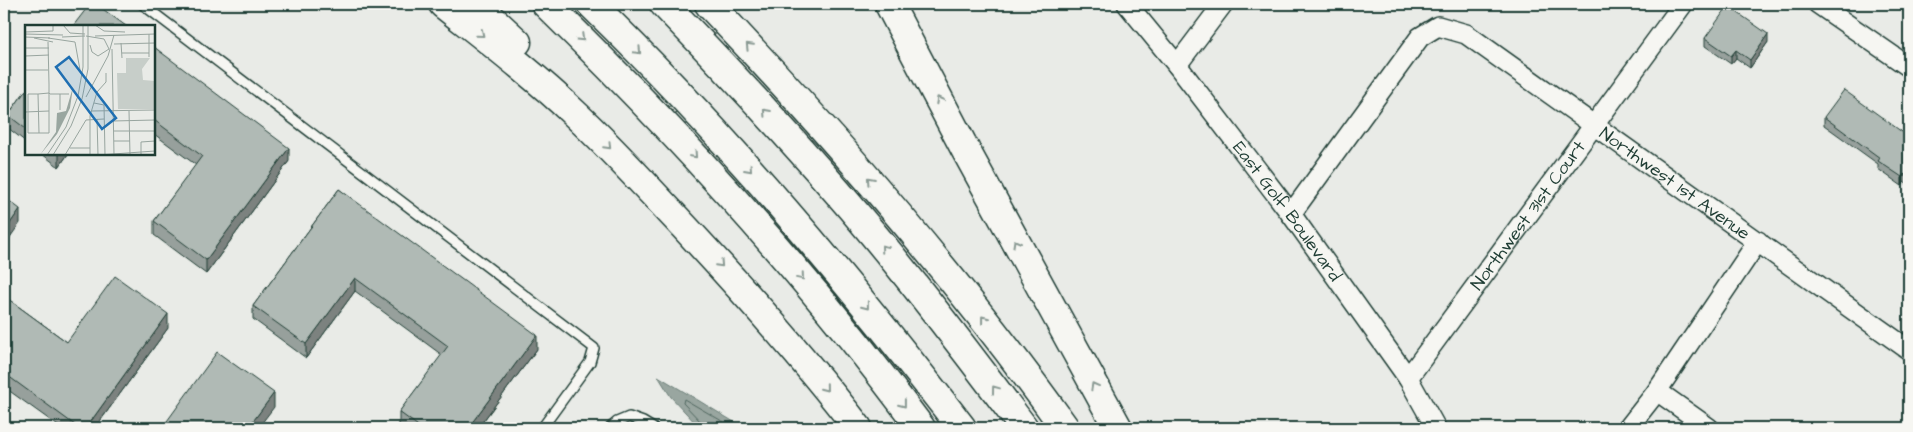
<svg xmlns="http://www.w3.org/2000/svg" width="1913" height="432" viewBox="0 0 1913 432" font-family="'Architects Daughter',sans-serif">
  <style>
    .water { fill: #99a6a0; stroke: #687c75 }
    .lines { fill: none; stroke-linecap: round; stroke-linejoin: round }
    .shore { stroke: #50675f; stroke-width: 1 }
    .lane-casing { stroke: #1f3d34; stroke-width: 12 }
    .street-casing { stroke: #1f3d34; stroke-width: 22 }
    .highway-casing { stroke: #1f3d34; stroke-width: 31 }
    .lane { stroke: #f6f6f2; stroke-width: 9 }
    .street { stroke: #f6f6f2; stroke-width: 19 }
    .highway { stroke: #f6f6f2; stroke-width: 28 }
    .wall { fill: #97a09c; stroke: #1f3d34 }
    .shaded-wall { fill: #7b827f; stroke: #1f3d34 }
    .building { fill: #b0bab5; stroke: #1f3d34 }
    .oneway { stroke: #8a9a93 }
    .labels { text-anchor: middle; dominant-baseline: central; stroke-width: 4; stroke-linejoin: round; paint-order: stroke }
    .street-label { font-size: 18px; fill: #1f3d34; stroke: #f6f6f2 }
    .inset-road { fill: none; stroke: #98a59f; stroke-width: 1 }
    .view { fill: #1f6fb2; fill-opacity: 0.15; stroke: #1f6fb2; stroke-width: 2.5 }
    .inset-edge { fill: none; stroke: #1f3d34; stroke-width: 2.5 }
  </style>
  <rect width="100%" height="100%" fill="#e9ebe7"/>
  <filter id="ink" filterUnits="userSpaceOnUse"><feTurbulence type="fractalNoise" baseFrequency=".02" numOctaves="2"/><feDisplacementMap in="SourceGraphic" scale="10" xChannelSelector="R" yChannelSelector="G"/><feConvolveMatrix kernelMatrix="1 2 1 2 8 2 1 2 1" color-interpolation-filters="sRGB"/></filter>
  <g filter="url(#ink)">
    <path class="water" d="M658,376L744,428H700L671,397Z"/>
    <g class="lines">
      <path class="shore" d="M703,428L702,423L683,403L684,399L734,428"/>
      <g class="lane-casing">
        <g id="lane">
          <path d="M142,4L594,348L590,362L542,428"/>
          <path d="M610,428L617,422L629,417L643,422L653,428"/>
        </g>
      </g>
      <g class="street-casing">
        <g id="street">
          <path id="s1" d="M1127,4L1177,65L1291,214L1408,378L1436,428"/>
          <path d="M1818,4L1909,67"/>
          <path d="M1177,65L1223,4"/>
          <path id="s2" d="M1291,214L1420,37L1438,26L1466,34L1909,350"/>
          <path id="s3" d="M1408,378L1683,4"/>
          <path d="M1657,391L1709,428"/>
          <path d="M1628,428L1657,391L1758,241"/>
        </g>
      </g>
      <g class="highway-casing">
        <g id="highway">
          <path d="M443,4C487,39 533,74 574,113C604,141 633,172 661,202C730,275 797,349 858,428"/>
          <path d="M476,4L517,42"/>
          <path d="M546,4C681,136 809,276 921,428"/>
          <path d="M591,4C726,135 847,279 962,428"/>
          <path d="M664,4C747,90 829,178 904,272C945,323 985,376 1024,428"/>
          <path d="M709,4C836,138 958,278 1065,428"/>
          <path d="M889,4L965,149L1118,428"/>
        </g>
      </g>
      <use href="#lane" class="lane"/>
      <use href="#street" class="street"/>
      <use href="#highway" class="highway"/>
    </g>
    <g class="wall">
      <path d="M1905,4H1909V9Z"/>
      <path d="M1705,38L1768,42L1750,68L1736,58L1731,64L1705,46Z"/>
      <path d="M154,47L289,161L206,274L154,235V221L196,165L154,134Z"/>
      <path d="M26,90V142L8,128V115Z"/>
      <path d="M1824,117L1899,130L1909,137V186L1904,182L1902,186L1878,169V164L1824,125Z"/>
      <path d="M42,154H68L59,167Z"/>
      <path d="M339,189L537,349L478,428H402L399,426V412L442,355L355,291L306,358L253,319V306Z"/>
      <path d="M4,296L67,342L168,328L95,428H61L4,387Z"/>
    </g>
    <g class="shaded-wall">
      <path d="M1768,34V42L1750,68V60Z"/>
      <path d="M1736,50V58L1731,64V56Z"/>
      <path d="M289,148V161L206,274V260Z"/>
      <path d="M59,154H68L59,167Z"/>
      <path d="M1904,174V182L1902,186V177Z"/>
      <path d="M20,209V223L4,246V232Z"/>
      <path d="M355,278V291L306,358V344Z"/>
      <path d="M168,314V328L95,428H86Z"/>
      <path d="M537,335V349L478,428H468Z"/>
      <path d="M274,393V407L258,428H248Z"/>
    </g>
    <g class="building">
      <path d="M90,4H96L126,26H73Z"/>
      <path d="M1728,6L1768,34L1750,60L1736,50L1731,56L1705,38Z"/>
      <path d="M154,47L289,148L206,260L154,221L202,156L154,120Z"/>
      <path d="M26,90V129L8,115Z"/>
      <path d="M1844,90L1909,137V178L1904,174L1902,177L1878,161L1880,158L1824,117Z"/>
      <path d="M339,189L537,335L468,428H421L399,412L448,346L355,278L306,344L253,306Z"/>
      <path d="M4,197L20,209L4,232Z"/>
      <path d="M115,276L168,314L86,428H79L4,373V296L67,342Z"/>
      <path d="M217,352L274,393L248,428H162Z"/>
    </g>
    <defs><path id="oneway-chevron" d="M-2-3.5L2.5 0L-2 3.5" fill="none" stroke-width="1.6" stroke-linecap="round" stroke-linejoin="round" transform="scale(1.25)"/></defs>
    <g class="oneway">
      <use href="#oneway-chevron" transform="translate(481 34) rotate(39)"/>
      <use href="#oneway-chevron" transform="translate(581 38) rotate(44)"/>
      <use href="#oneway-chevron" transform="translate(749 46) rotate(-134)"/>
      <use href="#oneway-chevron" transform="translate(638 51) rotate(46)"/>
      <use href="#oneway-chevron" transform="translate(939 100) rotate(-118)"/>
      <use href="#oneway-chevron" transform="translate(766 112) rotate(-132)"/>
      <use href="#oneway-chevron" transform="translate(608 146) rotate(46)"/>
      <use href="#oneway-chevron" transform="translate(694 155) rotate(48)"/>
      <use href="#oneway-chevron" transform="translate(749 169) rotate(48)"/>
      <use href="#oneway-chevron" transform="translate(870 180) rotate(-132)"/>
      <use href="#oneway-chevron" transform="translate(1016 243) rotate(-119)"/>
      <use href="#oneway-chevron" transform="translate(884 248) rotate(-130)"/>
      <use href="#oneway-chevron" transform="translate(720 264) rotate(47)"/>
      <use href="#oneway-chevron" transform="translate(801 277) rotate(50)"/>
      <use href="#oneway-chevron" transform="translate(866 306) rotate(52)"/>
      <use href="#oneway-chevron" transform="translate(984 319) rotate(-128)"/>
      <use href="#oneway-chevron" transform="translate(1094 386) rotate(-119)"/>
      <use href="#oneway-chevron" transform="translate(825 388) rotate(51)"/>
      <use href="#oneway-chevron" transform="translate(995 389) rotate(-127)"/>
      <use href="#oneway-chevron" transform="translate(903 404) rotate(52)"/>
    </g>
  </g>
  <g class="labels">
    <g class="street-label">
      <text stroke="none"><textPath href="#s2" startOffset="526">Northwest 1st Avenue</textPath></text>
      <text stroke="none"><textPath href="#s1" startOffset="262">East Golf Boulevard</textPath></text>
      <text stroke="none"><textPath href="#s3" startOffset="202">Northwest 31st Court</textPath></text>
    </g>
  </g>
  <g transform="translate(25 25)">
    <rect width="130" height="130" fill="#e9ebe7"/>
    <path d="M101,33H125L117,44L118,55L130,56V84H93L92,48H101Z" fill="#c7cec9"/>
    <path d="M48,62L45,83L32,109L15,130L31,107L32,88L41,86Z" fill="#99a6a0"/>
    <path class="inset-road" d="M38,0L45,8L60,9M70,0L79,6L100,7M0,7L28,6V0M0,9L38,10M61,11L79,14L84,24L73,31L67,27L65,20M70,11L130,9M0,12L25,13M37,12L60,11M9,13L28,17M23,13L50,17L55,45M23,17L24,59V108H3V69H13L24,68L25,69H44M96,18L97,33M89,19L130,18M0,23H24M87,24L89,130M97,28H124M0,31L24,30M124,32V9M0,45H23M13,69L14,108M35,69V85M61,72L83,31L89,10M69,78L79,80L80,130M66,86L130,85M104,86L105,130M0,87L24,86M72,94L73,130M88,96L130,95M89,106H130M89,116H105M45,123H65M22,130L41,102L53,71L58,42V0M28,130L46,101L57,74L63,44V0M40,130L61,95L79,94M65,130V91L72,67L81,57V48M74,130L130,126M116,130V117L130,116"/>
    <path class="view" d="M44,32L91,93L77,104L31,42Z"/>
    <rect width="130" height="130" class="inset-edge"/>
  </g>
  <rect width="1913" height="432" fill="none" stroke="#f6f6f2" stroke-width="20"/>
  <rect x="10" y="10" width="1893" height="412" fill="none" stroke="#1f3d34" stroke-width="2" filter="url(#ink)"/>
</svg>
